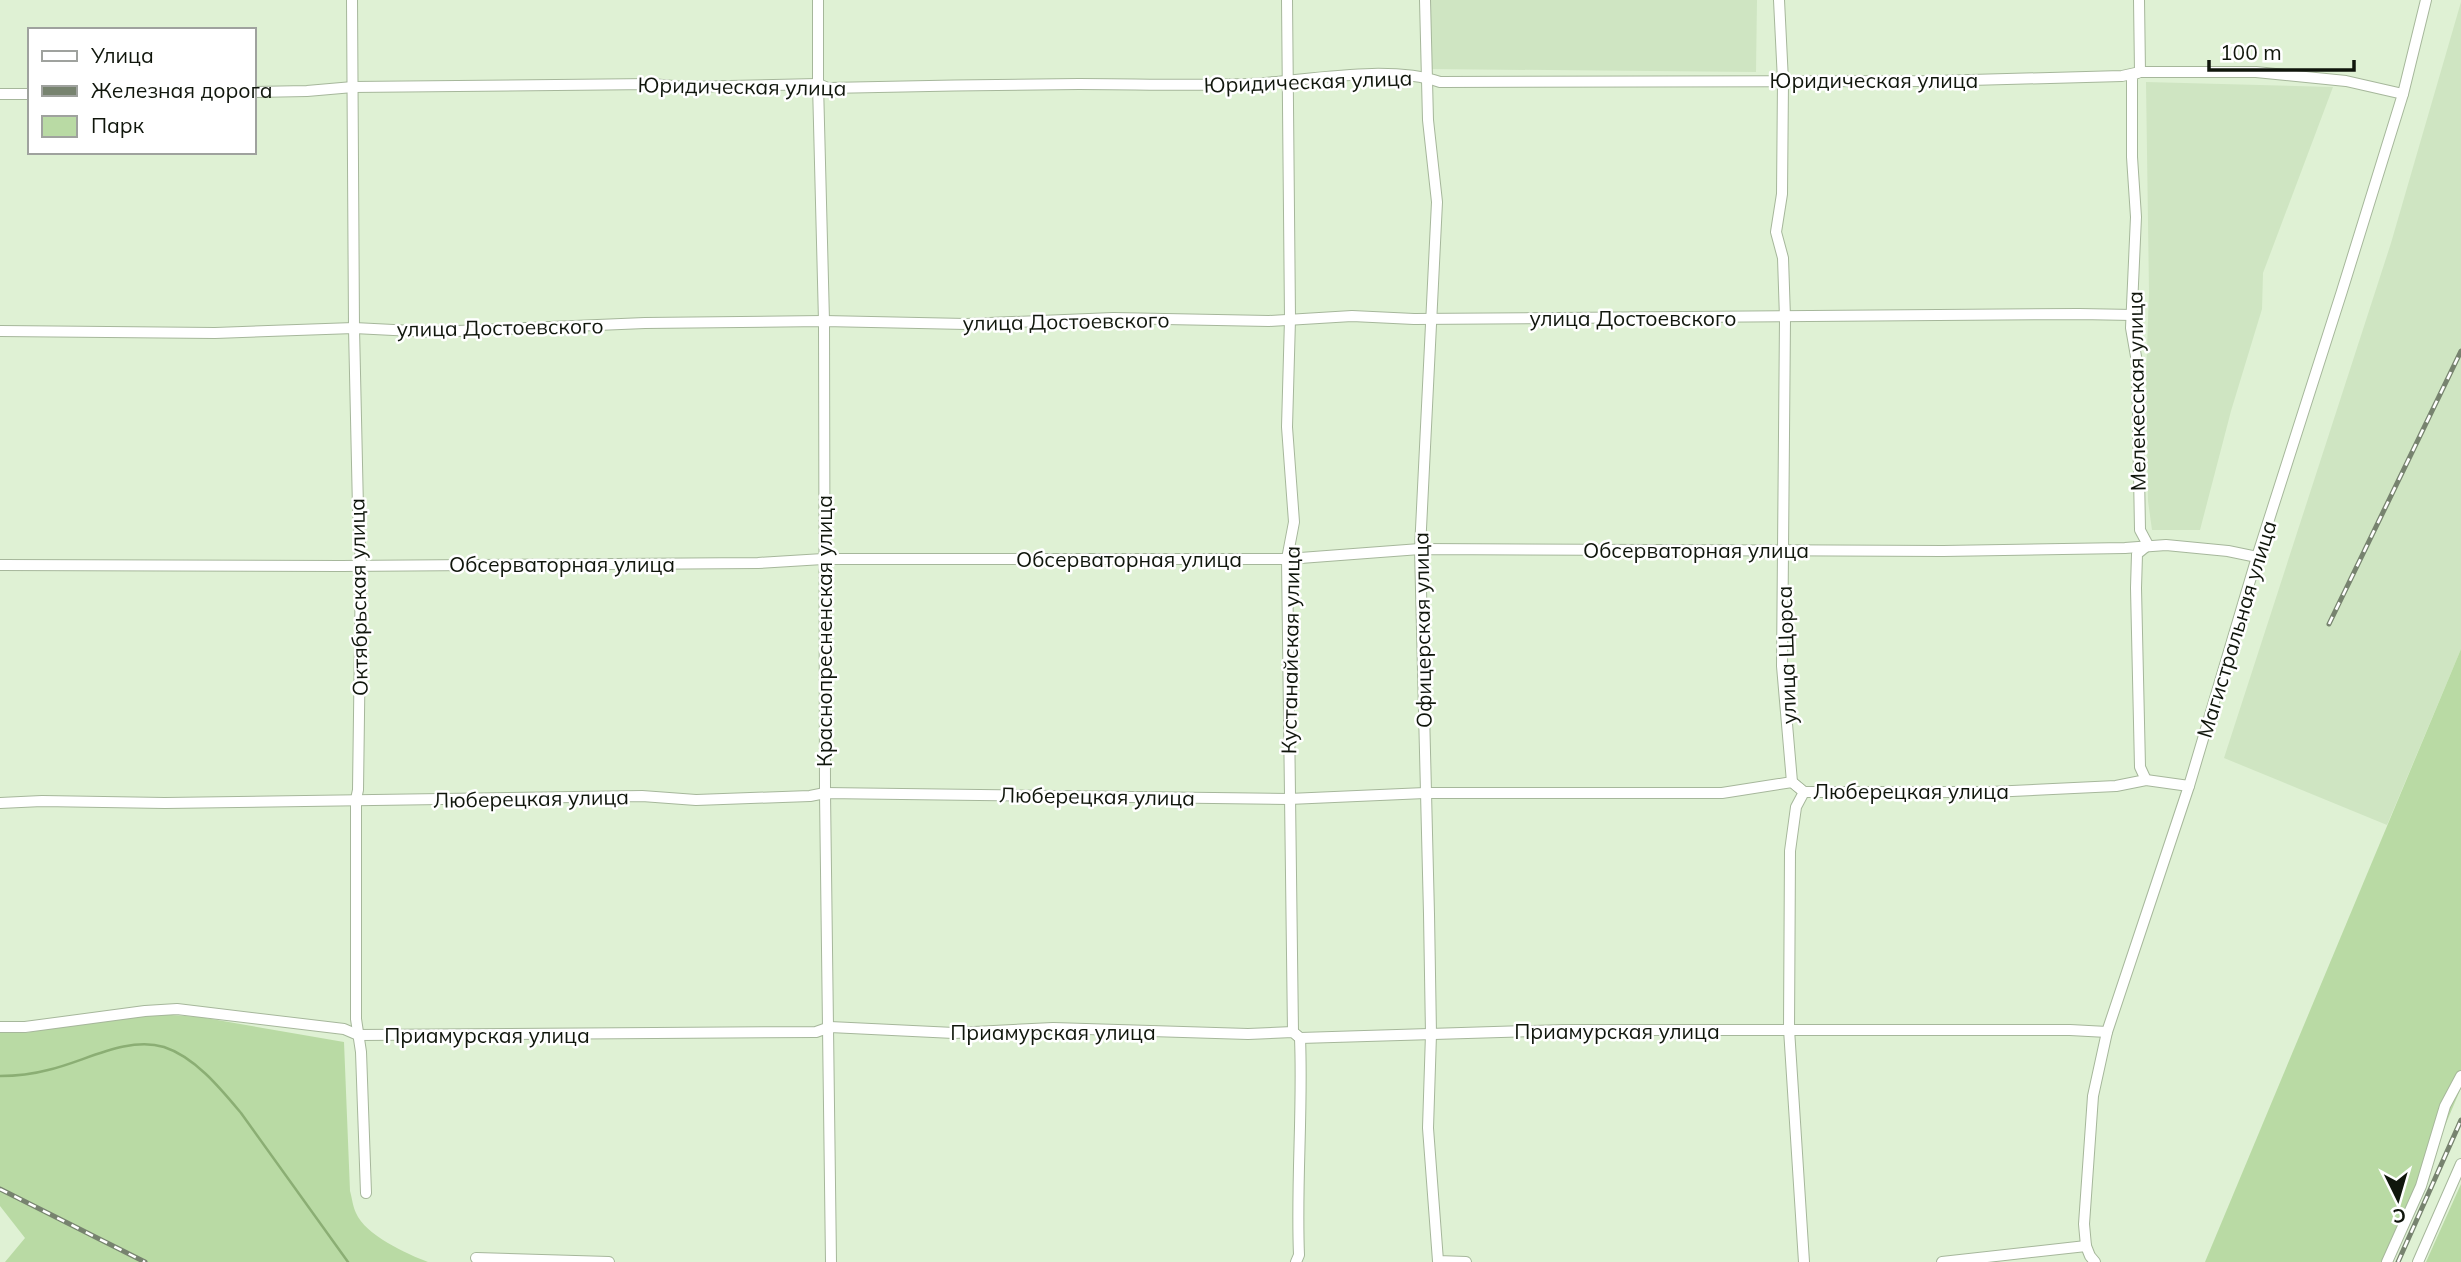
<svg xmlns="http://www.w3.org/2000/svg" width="2461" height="1262" viewBox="0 0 2461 1262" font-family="Mulish,sans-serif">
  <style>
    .built { fill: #cfe5c2 }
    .green { fill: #b9daa4 }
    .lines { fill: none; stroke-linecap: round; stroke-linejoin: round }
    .stream { stroke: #8bae74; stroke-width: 2.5 }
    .street-casing { stroke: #a6b79b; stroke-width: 12 }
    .street { stroke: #fff; stroke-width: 10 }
    .rail-casing { stroke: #77836f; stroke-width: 5 }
    .rail { stroke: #fff; stroke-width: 2.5; stroke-dasharray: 8; stroke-linecap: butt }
    .labels { text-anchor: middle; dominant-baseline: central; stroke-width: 5; stroke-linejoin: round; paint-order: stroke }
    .street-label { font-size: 21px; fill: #10160c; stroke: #fff }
  </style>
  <rect width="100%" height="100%" fill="#dff1d4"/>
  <g class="built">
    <path d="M1428,0H1757L1756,72L1430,69Z"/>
    <path d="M2461,2V649L2387,825L2224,758L2391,243Z"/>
    <path d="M2146,82L2333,87L2263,273L2262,309L2231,411L2200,530H2152L2148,501L2146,378L2149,292Z"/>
  </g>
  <g class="green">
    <path d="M2461,649V1088L2387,1262H2205Z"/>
    <path d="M142,1013L200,1017L344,1042L350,1191C352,1198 353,1207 356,1213C365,1235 407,1254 428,1262H5L25,1238L0,1206V1032L25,1033Z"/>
    <path d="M2461,1184V1262H2426Z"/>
  </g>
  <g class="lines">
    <path class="stream" d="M0,1076C16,1076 33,1074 48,1070C84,1062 126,1036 164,1047C195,1057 221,1089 241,1113L348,1262"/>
    <g class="street-casing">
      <g id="street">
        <path d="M352,0L354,328L358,509L361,565L358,790L356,799V1019L361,1052L366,1193"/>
        <path d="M818,0V84L824,321L825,793L831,1262"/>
        <path d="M1287,0L1290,319L1287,427L1294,522L1287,559L1293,1032L1300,1038C1303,1110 1296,1183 1299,1255L1296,1262"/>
        <path d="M1425,0L1428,120L1437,202L1420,549L1429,914L1431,1034L1428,1128L1438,1261L1466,1262"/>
        <path d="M1779,0L1783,81L1782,194L1776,232L1783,258L1785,318L1782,666L1792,782L1804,792L1796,807L1790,851L1789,1029L1804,1262"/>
        <path d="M2139,0L2140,72L2132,75V157L2136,217L2131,328L2137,362L2140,530L2148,545L2137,554L2136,588L2140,767L2146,780"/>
        <path d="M254,92L307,91L353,87L652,84L684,87L818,84L828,88C912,86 995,85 1079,84C1135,84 1192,86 1249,84C1306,81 1386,64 1440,82L1934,81L2122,76L2140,72H2256L2346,81L2403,94"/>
        <path d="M0,94H30"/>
        <path d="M0,331L215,333L354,328L433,332L645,323L824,321L966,324L1113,318L1269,321L1352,316L1414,319L2079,314L2133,315"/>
        <path d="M0,565L341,566L758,563L823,559H1287L1420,549L1943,551L2125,548L2166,545L2228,551L2257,557"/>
        <path d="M0,803L42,801L165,803L642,796L696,800L810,796L825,793L1289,799L1425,793H1722L1792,782L1804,792H1990L2116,786L2146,780L2189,786"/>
        <path d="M0,1027H25L145,1011L177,1009L344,1029L358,1035L816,1032L830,1027L954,1033L1053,1028L1248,1034L1293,1032L1300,1038L1563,1030H2070L2107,1032"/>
        <path d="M476,1258L609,1262"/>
        <path d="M1942,1262L2086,1246"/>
        <path d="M2095,1262L2090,1256L2086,1246L2084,1224L2093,1096L2107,1032L2189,786L2257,557L2342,291L2403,94L2426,0"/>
        <path d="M2387,1262L2421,1186L2445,1106L2461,1076"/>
        <path d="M2418,1262L2461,1164"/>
      </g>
    </g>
    <use href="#street" class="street"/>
    <g class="rail-casing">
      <g id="rail">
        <path d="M2329,624L2461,351"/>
        <path d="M0,1189L145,1262"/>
        <path d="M2398,1262L2461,1120"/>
      </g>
    </g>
    <use href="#rail" class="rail"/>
  </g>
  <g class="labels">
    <g class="street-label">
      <text x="1874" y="80">Юридическая улица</text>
      <text transform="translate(1308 81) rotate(-2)">Юридическая улица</text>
      <text transform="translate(742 86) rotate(1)">Юридическая улица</text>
      <text x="1633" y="318">улица Достоевского</text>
      <text transform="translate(1066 321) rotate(-1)">улица Достоевского</text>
      <text transform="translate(500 327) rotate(-1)">улица Достоевского</text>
      <text transform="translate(2136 391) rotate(-91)">Мелекесская улица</text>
      <text x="1696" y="550">Обсерваторная улица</text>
      <text x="1129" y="559">Обсерваторная улица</text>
      <text x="562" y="564">Обсерваторная улица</text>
      <text transform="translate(358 597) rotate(-91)">Октябрьская улица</text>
      <text transform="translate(2236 629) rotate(-73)">Магистральная улица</text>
      <text transform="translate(1422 630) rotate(-91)">Офицерская улица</text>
      <text transform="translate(824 631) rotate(-90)">Краснопресненская улица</text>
      <text transform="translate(1290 650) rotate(-89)">Кустанайская улица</text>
      <text transform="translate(1786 655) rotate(-92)">улица Щорса</text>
      <text x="1911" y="791">Люберецкая улица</text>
      <text transform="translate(1097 796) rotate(1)">Люберецкая улица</text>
      <text transform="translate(531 798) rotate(-1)">Люберецкая улица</text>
      <text x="1617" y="1031">Приамурская улица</text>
      <text x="1053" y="1032">Приамурская улица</text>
      <text x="487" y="1035">Приамурская улица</text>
    </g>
  </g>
  <rect x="28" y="28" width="228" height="126" fill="#ffffff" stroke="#9fa29e" stroke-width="2"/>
  <rect x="42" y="51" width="35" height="10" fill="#ffffff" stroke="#9fa29e" stroke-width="2"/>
  <text x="91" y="63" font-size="21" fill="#10160c">Улица</text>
  <rect x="42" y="86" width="35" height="10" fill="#77836f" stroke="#9fa29e" stroke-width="2"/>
  <text x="91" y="98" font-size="21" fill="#10160c">Железная дорога</text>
  <rect x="42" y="116" width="35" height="21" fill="#b9daa4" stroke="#9fa29e" stroke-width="2"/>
  <text x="91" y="133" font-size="21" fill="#10160c">Парк</text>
  <g transform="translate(2398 1199) rotate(175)" stroke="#ffffff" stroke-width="5" paint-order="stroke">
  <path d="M0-5L12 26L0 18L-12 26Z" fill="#10160c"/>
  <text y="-10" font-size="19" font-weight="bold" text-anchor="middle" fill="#10160c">С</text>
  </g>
  <path d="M2209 60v10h145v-10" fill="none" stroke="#10160c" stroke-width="3.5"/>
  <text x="2220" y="60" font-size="21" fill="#10160c" stroke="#ffffff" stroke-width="5" paint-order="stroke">100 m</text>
</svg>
